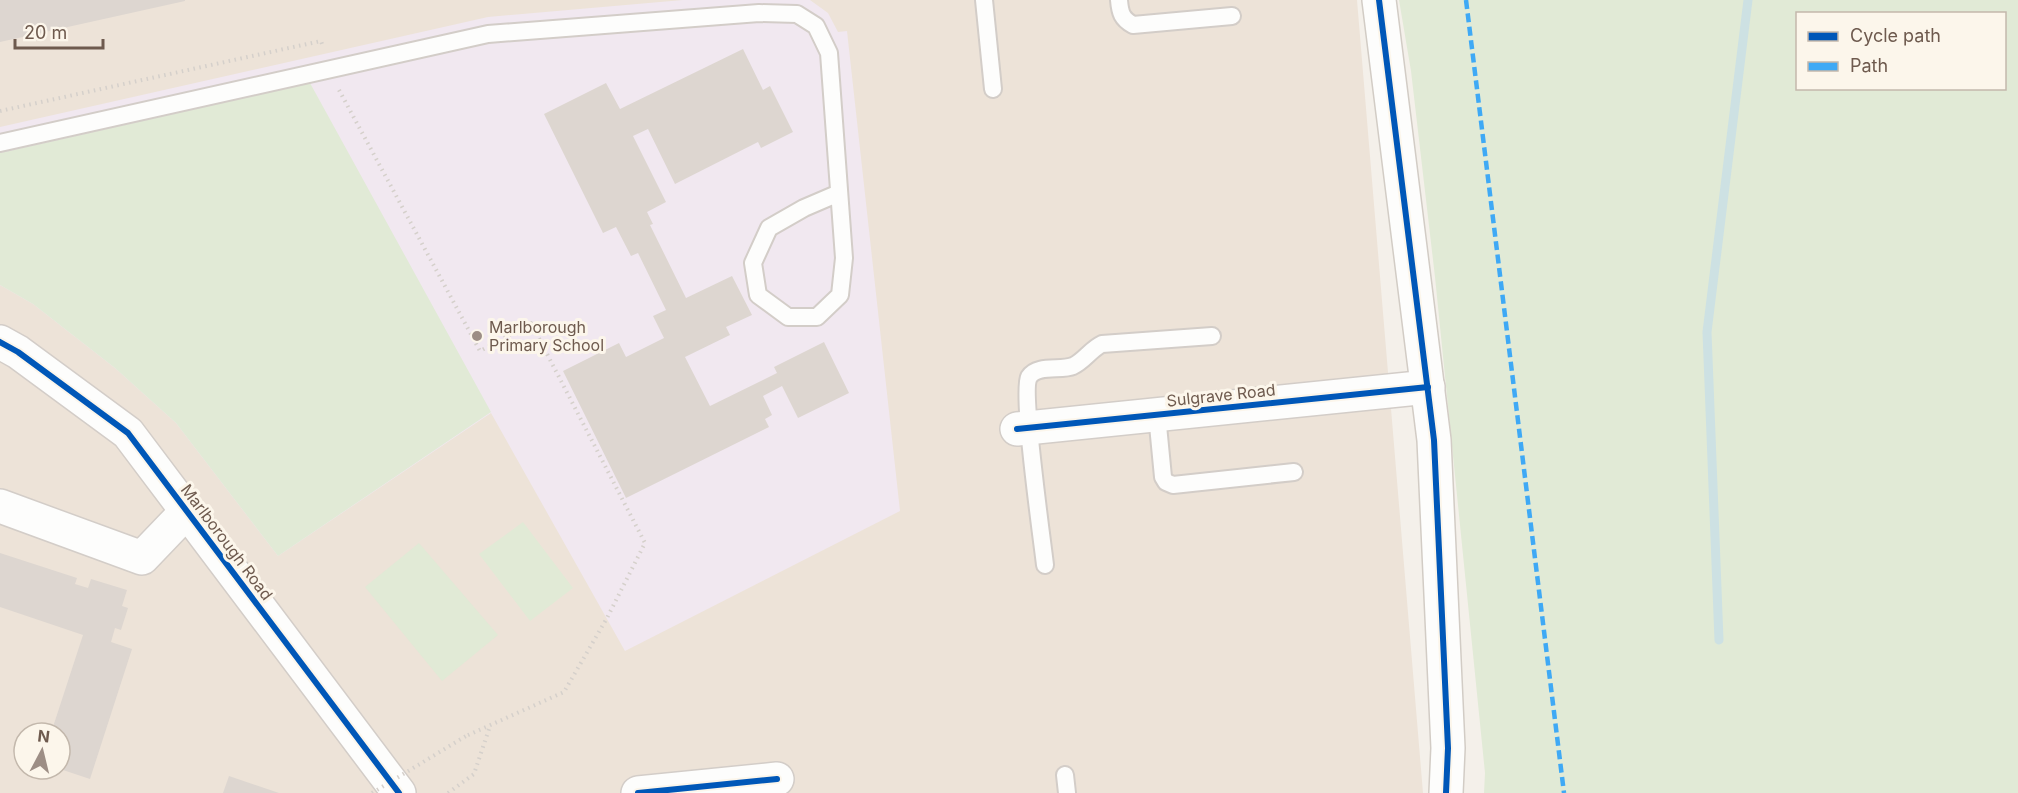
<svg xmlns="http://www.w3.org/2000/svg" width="2018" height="793" viewBox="0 0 2018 793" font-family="Inter,sans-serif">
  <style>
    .residential { fill: #ede3d8; fill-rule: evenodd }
    .education { fill: #f1e8f0 }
    .green { fill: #e1ead6; fill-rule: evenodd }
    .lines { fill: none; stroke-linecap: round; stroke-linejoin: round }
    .stream { stroke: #cde1e3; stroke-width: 9 }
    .building { fill: #ddd6d0 }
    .lane-casing { stroke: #d3cdc8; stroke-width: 20 }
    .street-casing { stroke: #d3cdc8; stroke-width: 36 }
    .secondary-casing { stroke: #d2ccc5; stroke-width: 36 }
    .path { stroke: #d5d0cb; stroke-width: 4; stroke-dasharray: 1.5 4.5; stroke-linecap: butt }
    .lane { stroke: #fdfdfc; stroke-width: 16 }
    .street { stroke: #fdfdfc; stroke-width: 33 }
    .secondary { stroke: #fdfdfc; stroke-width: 33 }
    .path-bridge { stroke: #d5d0cb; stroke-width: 4; stroke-dasharray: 1.5 4.5; stroke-linecap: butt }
    .quiet { stroke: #3fa9f5; stroke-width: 4.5; stroke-dasharray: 9 4.5; stroke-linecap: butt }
    .cycleway-casing { stroke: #fcf6eb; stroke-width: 10 }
    .cycleway { stroke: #0057b8; stroke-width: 6 }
    .poi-dot { fill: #9d8e85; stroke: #fcf6eb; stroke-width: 2 }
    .labels { text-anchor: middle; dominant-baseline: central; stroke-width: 6; stroke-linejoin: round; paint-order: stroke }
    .poi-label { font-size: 16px; fill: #6e5a4e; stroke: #fcf6eb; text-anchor: start }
    .street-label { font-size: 16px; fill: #6e5a4e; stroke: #fcf6eb }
  </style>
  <rect width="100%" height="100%" fill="#f4f0ea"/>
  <path class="residential" d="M0,0H1357L1423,793H0ZM24,733H60V769H24Z"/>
  <path class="education" d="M683,0H810L828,13L838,32L847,31L900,511L625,651L491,413L278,556L176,423L115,368L33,304L0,285V127L488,17Z"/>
  <g class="green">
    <path d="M1399,0H2018V793H1484L1485,773L1435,277L1411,71ZM1798,14H2004V88H1798Z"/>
    <path d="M310,83L491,412L278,556L176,423L115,368L33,304L0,285V153Z"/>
    <path d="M523,522L573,588L530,621L479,554Z"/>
    <path d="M419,543L498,635L442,681L365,587Z"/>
  </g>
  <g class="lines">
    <path class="stream" d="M1719,640L1707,332L1748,0"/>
  </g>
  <g class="building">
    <path d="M0,0H185V1L0,42Z"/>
    <path d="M743,49L763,90L770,86L793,132L761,148L758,142L675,184L648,129L633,136L666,202L647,212L653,224L650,225L686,298L732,276L752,315L726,327L730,335L685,357L710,406L777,373L774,367L824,342L849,393L798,418L782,386L763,396L772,415L765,419L769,427L626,498L563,371L619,343L626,357L664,338L653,316L666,310L638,253L631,256L616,227L603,233L544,114L606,83L620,109Z"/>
    <path d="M0,553L77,578L75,584L88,588L91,579L127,590L122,606L128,608L121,630L115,628L111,642L132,649L90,779L60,769V733H51L83,635L0,607Z"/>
    <path d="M229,776L279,793H223Z"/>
  </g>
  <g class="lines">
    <g class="lane-casing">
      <g id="lane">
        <path d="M984,0L993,89"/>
        <path d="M1119,0C1120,13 1122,19 1133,25L1232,16"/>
        <path d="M0,143L488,34L759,13L797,14L816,26L829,53L844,258L840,295L817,317H788L758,295L753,263L769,228L804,208L839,193"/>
        <path d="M1157,415L1163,477L1166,482L1173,485L1294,472"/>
        <path d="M1045,565C1042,539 1021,391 1029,377C1037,364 1061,371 1073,366C1084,361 1091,349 1102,344L1212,336"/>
        <path d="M1065,775L1067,793"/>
      </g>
    </g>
    <g class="street-casing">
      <g id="street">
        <path d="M0,342L18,352L128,433L399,793"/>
        <path d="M1017,429L1428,387"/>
        <path d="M0,506L142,558L187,511"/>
        <path d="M638,793L777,779"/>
      </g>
    </g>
    <g class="secondary-casing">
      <path id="secondary" d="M1379,0L1434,440L1448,748L1446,793"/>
    </g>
    <g class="path">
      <path d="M339,90L480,351L531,323L645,543L607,618L564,692L466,736"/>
      <path d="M0,111L321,41L323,47"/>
      <path d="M448,793L474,774L490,726"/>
    </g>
    <use href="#lane" class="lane"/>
    <use href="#street" class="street"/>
    <use href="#secondary" class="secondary"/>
    <path class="path-bridge" d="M372,793L466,736"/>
    <path class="quiet" d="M1466,0L1564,793"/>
    <g class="cycleway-casing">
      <g id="cycleway">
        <path d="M1379,0L1434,440L1448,748L1446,793"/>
        <path d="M0,342L18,352L128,433L399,793"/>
        <path d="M1017,429L1428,387"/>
        <path d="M638,793L777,779"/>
      </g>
    </g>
    <use href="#cycleway" class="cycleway"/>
  </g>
  <circle class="poi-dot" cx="477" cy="336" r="6"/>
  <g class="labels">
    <g class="poi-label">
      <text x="489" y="327">Marlborough<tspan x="489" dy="18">Primary School</tspan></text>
    </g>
    <g class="street-label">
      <text transform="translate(1221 395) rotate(-6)">Sulgrave Road</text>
      <text transform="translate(227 542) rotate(53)">Marlborough Road</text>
    </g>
  </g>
  <rect x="1796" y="12" width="210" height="78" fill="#fcf6eb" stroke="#c3b8ac" stroke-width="1.5"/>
  <rect x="1808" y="32" width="30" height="9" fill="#0057b8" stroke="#c3b8ac" stroke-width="1.5"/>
  <text x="1850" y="42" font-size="18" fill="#6e5a4e">Cycle path</text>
  <rect x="1808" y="62" width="30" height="9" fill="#3fa9f5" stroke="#c3b8ac" stroke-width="1.5"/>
  <text x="1850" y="72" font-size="18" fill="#6e5a4e">Path</text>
  <g transform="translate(42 751) rotate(7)"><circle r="28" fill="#fcf6eb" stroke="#c3b8ac" stroke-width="1.5"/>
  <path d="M0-4.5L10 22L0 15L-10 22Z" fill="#9d8e85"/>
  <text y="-9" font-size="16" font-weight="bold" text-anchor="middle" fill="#6e5a4e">N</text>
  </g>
  <path d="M15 39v9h88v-9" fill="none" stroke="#6e5a4e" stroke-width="3"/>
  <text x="24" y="39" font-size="18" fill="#6e5a4e" stroke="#fcf6eb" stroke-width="4.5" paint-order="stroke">20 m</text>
</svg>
